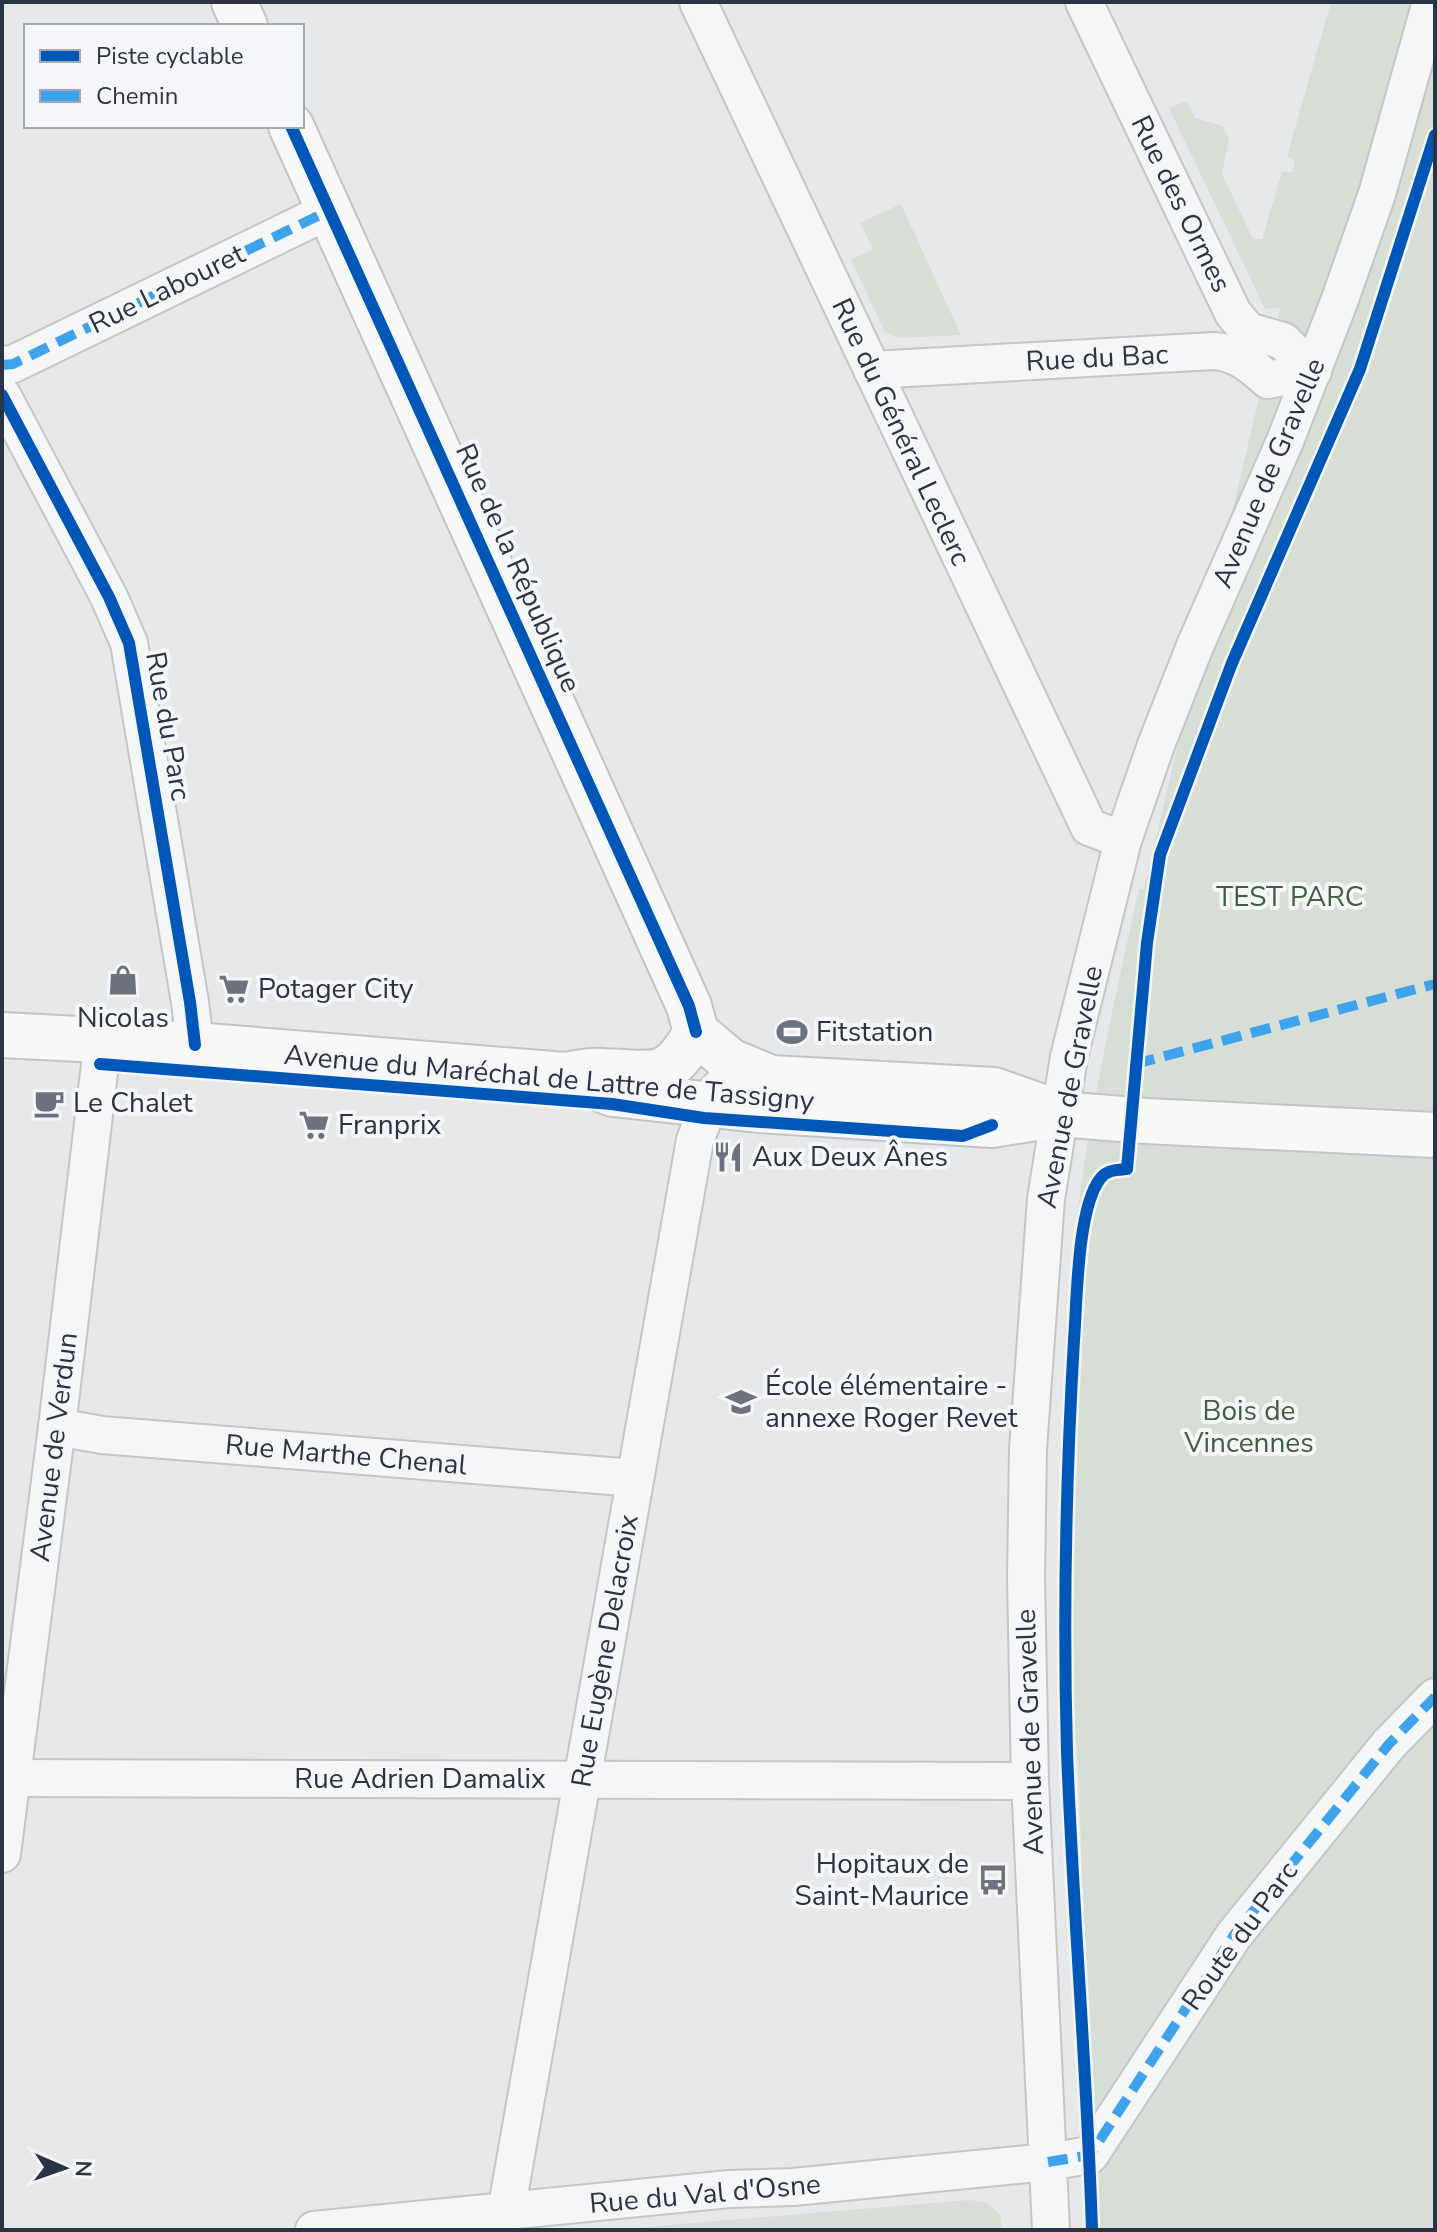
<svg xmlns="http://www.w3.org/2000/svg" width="1437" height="2232" viewBox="0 0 1437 2232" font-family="'Nunito Sans',sans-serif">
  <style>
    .green { fill: #d6ded6 }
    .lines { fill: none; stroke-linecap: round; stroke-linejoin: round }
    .minor-casing { stroke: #c4c6c8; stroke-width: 40 }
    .major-casing { stroke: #c2c5c8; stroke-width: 48 }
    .minor { stroke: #f5f6f7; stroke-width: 36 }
    .major { stroke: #f8f8f8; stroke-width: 44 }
    .quiet { stroke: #3ea3ec; stroke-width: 10; stroke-dasharray: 20 10; stroke-linecap: butt }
    .cycleway-casing { stroke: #f4f6f9; stroke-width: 17 }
    .cycleway { stroke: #0057b8; stroke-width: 12 }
    .labels { text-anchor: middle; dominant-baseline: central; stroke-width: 8; stroke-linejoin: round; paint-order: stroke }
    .street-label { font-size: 28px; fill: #2b3445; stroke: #f4f6f9 }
    .park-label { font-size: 28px; fill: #3f6138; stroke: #f4f6f9 }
    .poi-label { font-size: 28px; fill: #2b3445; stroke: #f4f6f9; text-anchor: start }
  </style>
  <rect width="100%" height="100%" fill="#e6e8ea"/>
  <g class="green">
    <path d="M1331,2H1435V2230H1096L1077,1742L1062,1735C1061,1576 1058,1417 1073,1258C1084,1134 1112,1011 1139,889H1144L1280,308L1265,309L1169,108L1187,101L1195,118L1223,126L1229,139L1222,174L1253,239H1262L1282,172H1292L1295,161L1287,156Z"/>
    <path d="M901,204L905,213L961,335L898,338L885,332L851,260L873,249L860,223Z"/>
    <path d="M970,2200L986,2203L1000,2214L1002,2230H608Z"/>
  </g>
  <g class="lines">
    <g class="minor-casing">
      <g id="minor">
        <path d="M698,2L1089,827L1123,840"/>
        <path d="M1084,2L1233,313L1248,331L1283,341L1313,371"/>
        <path d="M2,365L13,364L330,210"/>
        <path d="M872,370L1214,351C1238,353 1251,365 1268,380L1313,371"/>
        <path d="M2,395L109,597L129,643L190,1002L195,1045"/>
        <path d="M57,1427L102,1435L635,1478"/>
        <path d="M2,1778L1030,1781"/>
        <path d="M2,1854L57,1427L103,1039"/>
        <path d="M506,2212L695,1140L714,1094L723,1084H751L771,1078"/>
        <path d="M314,2230L729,2189L793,2187L1048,2162L1090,2155L1234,1935L1389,1744L1435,1697"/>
        <path d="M1051,2230L1030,1781L1026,1578L1028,1449L1046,1199L1069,1057L1123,840L1156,745L1195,646L1285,441L1339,302L1377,194L1431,2"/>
      </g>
    </g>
    <g class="major-casing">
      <g id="major">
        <path d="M234,2L245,26"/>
        <path d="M291,126L689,1006L696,1032"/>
        <path d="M696,1032L730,1061L771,1078L994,1090L1056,1112"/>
        <path d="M2,1035L195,1045L565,1075C577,1073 590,1070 602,1071C655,1072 667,1084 696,1032"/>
        <path d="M565,1075L613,1094L758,1110L992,1125L1060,1114L1146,1121L1435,1135"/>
      </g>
    </g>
    <use href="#minor" class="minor"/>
    <use href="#major" class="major"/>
    <g class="quiet">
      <path d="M2,365L13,364L330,210"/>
      <path d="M1135,1064L1435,984"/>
      <path d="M1048,2162L1090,2155L1234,1935L1389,1744L1435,1697"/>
    </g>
    <g class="cycleway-casing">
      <g id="cycleway">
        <path d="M291,126L689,1006L696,1032"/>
        <path d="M2,395L109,597L129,643L190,1002L195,1045"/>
        <path d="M100,1064L612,1104L704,1118L963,1136L992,1125"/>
        <path d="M1092,2230C1087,2071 1073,1911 1067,1752C1063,1615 1066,1477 1074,1340C1077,1302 1077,1209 1100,1179C1106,1170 1116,1170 1127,1169L1147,943L1160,855L1232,663L1360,369L1435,135"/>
      </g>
    </g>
    <use href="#cycleway" class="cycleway"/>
  </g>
  <defs>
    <g id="shop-bare" transform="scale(2.4)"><path d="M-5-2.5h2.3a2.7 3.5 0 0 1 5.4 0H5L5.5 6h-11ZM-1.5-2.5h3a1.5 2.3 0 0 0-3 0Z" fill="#6c737f" stroke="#f4f6f9" stroke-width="2.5" paint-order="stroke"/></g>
    <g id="supermarket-bare" transform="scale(2.4)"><path d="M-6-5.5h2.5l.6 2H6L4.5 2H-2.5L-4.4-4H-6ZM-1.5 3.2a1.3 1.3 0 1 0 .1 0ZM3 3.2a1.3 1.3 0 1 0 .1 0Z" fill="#6c737f" stroke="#f4f6f9" stroke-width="2.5" paint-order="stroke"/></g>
    <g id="stadium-bare" transform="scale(2.4)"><path d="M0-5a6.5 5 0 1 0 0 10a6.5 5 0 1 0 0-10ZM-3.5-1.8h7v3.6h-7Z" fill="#6c737f" stroke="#f4f6f9" stroke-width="2.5" paint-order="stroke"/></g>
    <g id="cafe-bare" transform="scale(2.4)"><path d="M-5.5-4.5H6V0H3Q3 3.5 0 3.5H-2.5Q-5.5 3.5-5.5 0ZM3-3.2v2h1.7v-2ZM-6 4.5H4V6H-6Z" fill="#6c737f" stroke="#f4f6f9" stroke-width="2.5" paint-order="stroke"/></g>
    <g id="restaurant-bare" transform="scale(2.4)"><path d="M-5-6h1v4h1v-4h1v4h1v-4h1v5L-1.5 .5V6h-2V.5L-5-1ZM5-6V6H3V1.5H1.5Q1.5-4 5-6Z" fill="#6c737f" stroke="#f4f6f9" stroke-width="2.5" paint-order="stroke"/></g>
    <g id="school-bare" transform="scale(2.4)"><path d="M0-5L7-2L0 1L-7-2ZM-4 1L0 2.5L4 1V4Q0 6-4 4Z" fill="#6c737f" stroke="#f4f6f9" stroke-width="2.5" paint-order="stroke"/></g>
    <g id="bus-bare" transform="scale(2.4)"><path d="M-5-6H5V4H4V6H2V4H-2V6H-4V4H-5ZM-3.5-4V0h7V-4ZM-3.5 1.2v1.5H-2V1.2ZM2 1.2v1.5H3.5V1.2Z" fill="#6c737f" stroke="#f4f6f9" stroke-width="2.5" paint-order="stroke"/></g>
  </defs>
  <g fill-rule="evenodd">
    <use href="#shop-bare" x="123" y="980"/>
    <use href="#supermarket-bare" x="234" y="989"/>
    <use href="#stadium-bare" x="792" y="1032"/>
    <use href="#cafe-bare" x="49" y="1103"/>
    <use href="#supermarket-bare" x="314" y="1125"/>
    <use href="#restaurant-bare" x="728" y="1157"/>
    <use href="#school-bare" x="741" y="1402"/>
    <use href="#bus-bare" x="993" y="1880"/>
  </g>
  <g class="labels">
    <g class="street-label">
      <text transform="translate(1181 204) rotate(64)">Rue des Ormes</text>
      <text transform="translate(167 289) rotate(-26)">Rue Labouret</text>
      <text transform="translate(1097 358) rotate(-3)">Rue du Bac</text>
      <text transform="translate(901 432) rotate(65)">Rue du Général Leclerc</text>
      <text transform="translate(1269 473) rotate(-67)">Avenue de Gravelle</text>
      <text transform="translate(518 568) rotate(66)">Rue de la République</text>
      <text transform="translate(168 726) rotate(80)">Rue du Parc</text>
      <text transform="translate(549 1078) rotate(5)">Avenue du Maréchal de Lattre de Tassigny</text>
      <text transform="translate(1070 1087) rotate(-79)">Avenue de Gravelle</text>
      <text transform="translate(54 1447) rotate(-83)">Avenue de Verdun</text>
      <text transform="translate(346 1455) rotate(5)">Rue Marthe Chenal</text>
      <text transform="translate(605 1651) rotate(-80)">Rue Eugène Delacroix</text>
      <text transform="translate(1030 1732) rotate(-92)">Avenue de Gravelle</text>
      <text x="420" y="1779">Rue Adrien Damalix</text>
      <text transform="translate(1240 1936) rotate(-54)">Route du Parc</text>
      <text transform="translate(705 2194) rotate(-5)">Rue du Val d'Osne</text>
    </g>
    <g class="park-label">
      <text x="1290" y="897">TEST PARC</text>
      <text x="1249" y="1411">Bois de<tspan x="1249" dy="32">Vincennes</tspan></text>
    </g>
    <g class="poi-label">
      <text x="258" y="989">Potager City</text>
      <text x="123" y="1018" text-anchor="middle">Nicolas</text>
      <text x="816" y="1032">Fitstation</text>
      <text x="73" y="1103">Le Chalet</text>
      <text x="338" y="1125">Franprix</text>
      <text x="752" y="1157">Aux Deux Ânes</text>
      <text x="765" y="1386">École élémentaire -<tspan x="765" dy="32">annexe Roger Revet</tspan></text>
      <text x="969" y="1864" text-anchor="end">Hopitaux de<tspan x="969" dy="32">Saint-Maurice</tspan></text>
    </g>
  </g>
  <rect width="1437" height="2232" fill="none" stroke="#2b3445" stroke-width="8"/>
  <rect x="24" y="24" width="280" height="104" fill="#f4f6f9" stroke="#a4a8b1" stroke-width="2"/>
  <rect x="40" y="50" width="40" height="12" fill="#0057b8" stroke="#a4a8b1" stroke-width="2"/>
  <text x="96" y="64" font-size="24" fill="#2b3445">Piste cyclable</text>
  <rect x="40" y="90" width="40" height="12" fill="#3ea3ec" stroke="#a4a8b1" stroke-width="2"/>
  <text x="96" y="104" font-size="24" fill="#2b3445">Chemin</text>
  <g transform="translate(64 2168) rotate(92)" stroke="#f4f6f9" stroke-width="6" paint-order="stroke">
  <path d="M0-6L14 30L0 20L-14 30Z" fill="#2b3445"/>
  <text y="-12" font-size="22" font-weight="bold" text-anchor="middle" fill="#2b3445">N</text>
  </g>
</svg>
